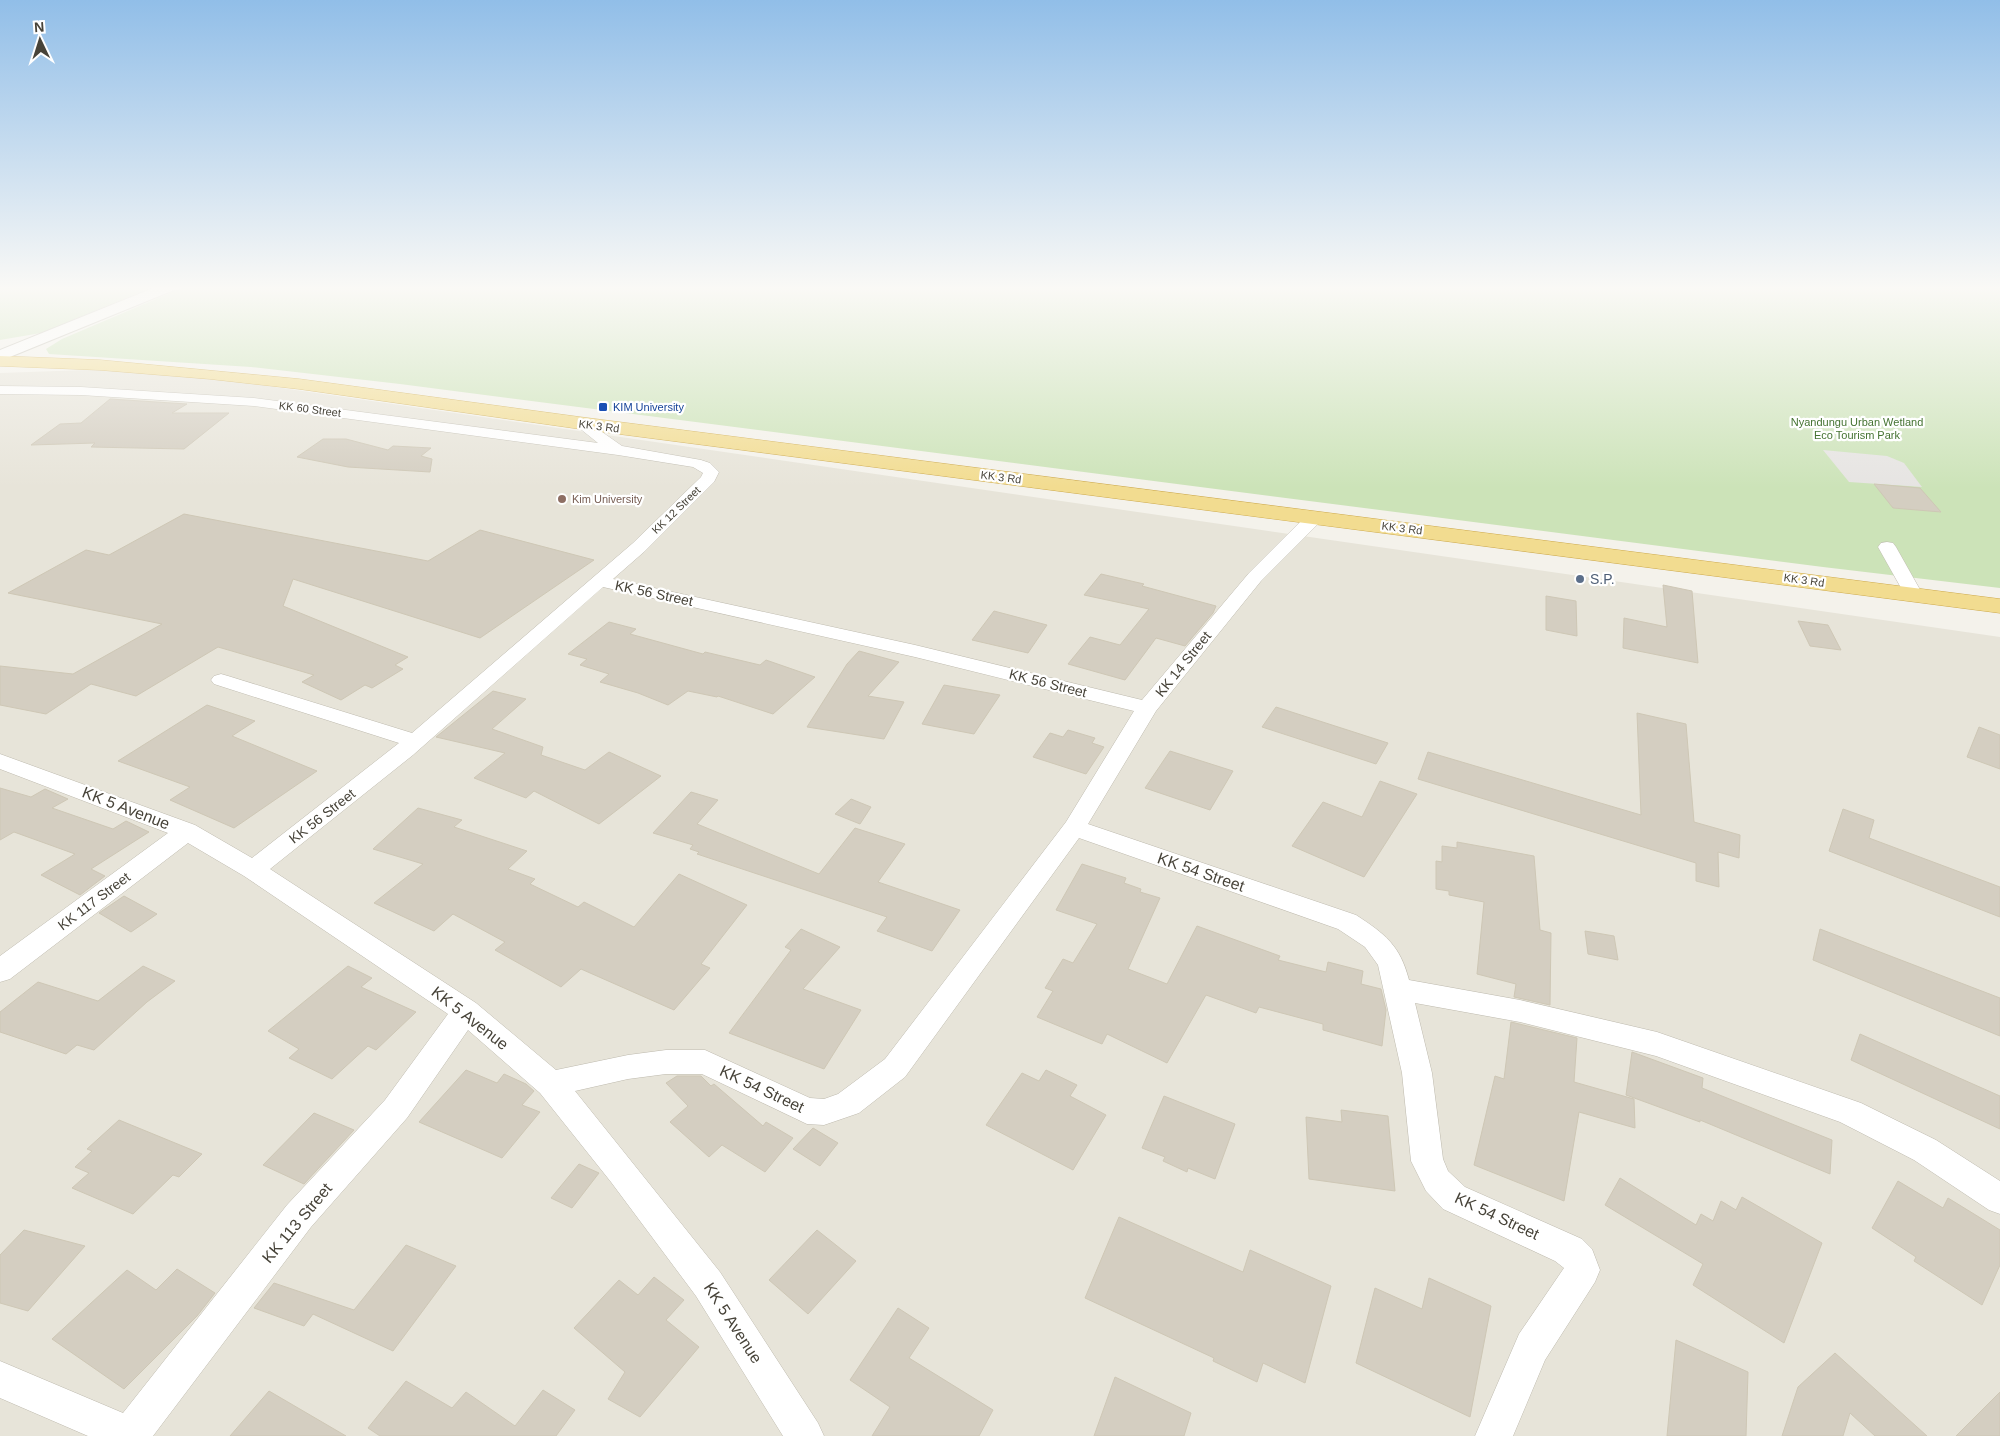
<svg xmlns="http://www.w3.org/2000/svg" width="2000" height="1436" viewBox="0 0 2000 1436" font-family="Helvetica,sans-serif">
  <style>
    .residential { fill: #e7e4d9 }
    .green { fill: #cce3b8 }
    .parking { fill: #e6e4e2 }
    .building { fill: #d4cec1; stroke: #cec7b5 }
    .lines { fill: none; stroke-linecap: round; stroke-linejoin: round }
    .minor-casing { stroke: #bebaae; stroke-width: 1 }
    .tertiary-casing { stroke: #bebaae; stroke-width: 2 }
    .trunk-casing { stroke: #cda94b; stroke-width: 1 }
    .minor { fill: #fff; fill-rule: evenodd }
    .tertiary { fill: #fff; fill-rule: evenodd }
    .trunk { fill: #f2dc90; fill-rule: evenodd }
    .transit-dot { fill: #1a4fb4; stroke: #fff; stroke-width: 2 }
    .education-dot { fill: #8d6e63; stroke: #fff; stroke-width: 2 }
    .service-dot { fill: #5c6f8a; stroke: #fff; stroke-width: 2 }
    .labels { text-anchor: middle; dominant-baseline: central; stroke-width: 4.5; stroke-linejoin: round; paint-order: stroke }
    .far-transit-label { font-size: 11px; fill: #164399; stroke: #fff; text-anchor: start }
    .far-street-label { font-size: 11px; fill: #474339; stroke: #fff }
    .far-park-label { font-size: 11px; fill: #457332; stroke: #fff }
    .far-education-label { font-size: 11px; fill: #785e54; stroke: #fff; text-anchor: start }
    .service-label { font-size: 14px; fill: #4e5e75; stroke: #fff; text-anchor: start }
    .street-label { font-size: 14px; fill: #474339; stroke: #fff }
    .near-street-label { font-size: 16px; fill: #474339; stroke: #fff }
  </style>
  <rect width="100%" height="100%" fill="#f4f2eb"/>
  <path class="residential" d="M144,368L2000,637V1436H0V373Z"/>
  <g class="green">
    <path d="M0,287H153L41,333L0,340Z"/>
    <path d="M184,287H2000V588L1823,567L400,384L251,367L49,354L46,349L62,339Z"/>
  </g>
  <path class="parking" d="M1823,450L1887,456L1904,463L1922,487L1849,482Z"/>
  <g class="building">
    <path d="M110,399L187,404L172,413H229L184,449L91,447L95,443L31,445L60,424L81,423Z"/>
    <path d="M323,439H346L388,450L393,446L431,448L421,456L432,459L430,472L348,467L297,457Z"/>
    <path d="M1874,484L1920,488L1941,512L1893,508Z"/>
    <path d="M184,514L428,561L480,530L594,560L480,638L293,579L283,606L408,657L395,665L403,669L372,688L365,685L341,700L302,682L314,675L218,647L136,696L91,684L46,714L0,705V666L73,674L162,624L8,593L86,550L109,555Z"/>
    <path d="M1101,574L1144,584L1142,586L1216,606L1213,613L1185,646L1156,638L1125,680L1068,664L1090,637L1120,645L1149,609L1084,595Z"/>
    <path d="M1663,585L1692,591L1698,663L1623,648L1624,618L1667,627Z"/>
    <path d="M1546,596L1576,601L1577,636L1546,630Z"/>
    <path d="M994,611L1047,625L1028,653L972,640Z"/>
    <path d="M1798,621L1828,625L1841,650L1810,646Z"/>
    <path d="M609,622L636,629L630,634L703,654L705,652L760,665L766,660L815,677L773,714L718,696L717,697L688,691L668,705L638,693L600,682L609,674L580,665L587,659L568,654Z"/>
    <path d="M859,651L899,662L868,696L904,702L884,739L807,727L847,664Z"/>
    <path d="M944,685L1000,695L974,734L922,724Z"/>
    <path d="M493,691L526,699L492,729L543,747L541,755L585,770L609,752L661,776L599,824L534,791L526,798L474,778L505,753L436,737Z"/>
    <path d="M207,705L255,721L232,736L317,771L234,828L170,800L190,787L118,761Z"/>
    <path d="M1276,707L1388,743L1376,764L1262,727Z"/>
    <path d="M1637,713L1686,724L1694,822L1740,835L1739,858L1718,852L1719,887L1696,881V863L1418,779L1428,752L1641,815Z"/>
    <path d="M1979,727L2000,735V769L1967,757Z"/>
    <path d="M1068,730L1095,738L1092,743L1104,747L1086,774L1033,757L1050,733L1063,737Z"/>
    <path d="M1170,751L1233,771L1210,810L1145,788Z"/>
    <path d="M1380,781L1417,794L1364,877L1292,846L1323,802L1362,817Z"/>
    <path d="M0,788L31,797L45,789L68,799L52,808L113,829L126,821L149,832L91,869L105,876L80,895L41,875L75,854L14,832L0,840Z"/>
    <path d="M691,792L718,800L697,824L819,874L855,828L905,844L878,882L960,910L932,951L877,931L887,917L697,854L699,852L690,849L693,845L653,833Z"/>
    <path d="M851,799L871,807L860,824L835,814Z"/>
    <path d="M418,808L462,820L454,827L527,851L508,869L535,879L530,884L578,907L584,902L634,927L679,874L747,905L701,964L710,968L674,1010L581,969L561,987L495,950L505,942L453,914L434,931L374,903L423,864L373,849Z"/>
    <path d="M1843,809L1874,820L1869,838L2000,887V917L1829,851Z"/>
    <path d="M1457,842L1534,856L1540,930L1551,933L1550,1005L1514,997L1516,984L1477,974L1484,902L1449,895V891L1436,889V861L1442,862V846L1457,848Z"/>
    <path d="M1082,864L1126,878L1124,883L1141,889L1140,892L1160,898L1128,969L1167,984L1197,926L1280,956L1278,960L1326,972L1328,962L1363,971L1361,984L1381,989L1386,1010L1382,1046L1323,1030V1024L1259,1007L1256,1013L1206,995L1167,1063L1107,1034L1102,1044L1037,1017L1053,991L1045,988L1063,959L1073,963L1097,924L1056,910Z"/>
    <path d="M124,896L157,914L131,932L99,913Z"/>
    <path d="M801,929L840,947L803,989L861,1010L824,1069L729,1033L791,950L785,947Z"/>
    <path d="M1820,929L2000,998V1036L1813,960Z"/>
    <path d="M1585,931L1614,936L1618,960L1588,954Z"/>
    <path d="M143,966L175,981L147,1002L94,1050L77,1045L66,1054L0,1032V1012L38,982L98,1001Z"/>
    <path d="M348,966L372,978L361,987L416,1012L376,1050L368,1046L332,1079L289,1058L299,1049L268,1031Z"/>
    <path d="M1511,1022L1577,1038L1574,1082L1634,1099L1635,1128L1579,1112L1564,1201L1474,1165L1495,1076L1504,1079Z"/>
    <path d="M1860,1034L2000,1096V1129L1851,1060Z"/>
    <path d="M1632,1052L1703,1078L1702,1088L1832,1140L1830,1174L1700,1120V1122L1626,1095Z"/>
    <path d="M466,1070L497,1083L504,1074L526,1084L534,1091L522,1105L540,1112L502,1158L419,1122Z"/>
    <path d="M1046,1070L1077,1085L1070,1096L1106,1115L1073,1170L986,1125L1022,1073L1039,1081Z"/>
    <path d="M677,1076H701L711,1086L714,1084L763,1126L766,1122L793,1138L765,1172L722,1145L709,1157L670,1122L688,1106L666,1083Z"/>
    <path d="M1164,1096L1235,1124L1215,1179L1188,1168L1187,1172L1163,1161L1165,1157L1142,1148Z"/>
    <path d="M1341,1110L1388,1116L1395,1191L1309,1179L1306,1117L1342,1122Z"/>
    <path d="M314,1113L354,1130L304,1184L263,1165Z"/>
    <path d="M119,1120L202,1154L179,1177L173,1175L133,1214L72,1188L89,1173L75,1167L92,1151L87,1149Z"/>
    <path d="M813,1128L838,1143L820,1166L793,1149Z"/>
    <path d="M579,1164L599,1173L572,1208L551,1198Z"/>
    <path d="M1620,1178L1696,1225L1701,1214L1713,1221L1721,1201L1736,1210L1742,1197L1822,1243L1784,1343L1693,1285L1703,1264L1605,1205Z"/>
    <path d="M1898,1181L1943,1208L1948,1198L2000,1230V1265L1982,1305L1914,1261L1916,1257L1872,1228Z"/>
    <path d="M1119,1217L1243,1272L1250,1250L1331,1286L1305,1383L1263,1363L1257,1382L1213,1361L1214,1358L1085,1298Z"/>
    <path d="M24,1230L85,1246L28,1311L0,1303V1255Z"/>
    <path d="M817,1230L856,1261L808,1314L769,1280Z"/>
    <path d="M406,1245L456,1266L393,1351L313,1314L304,1326L254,1308L274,1283L354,1310Z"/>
    <path d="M177,1269L215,1293L197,1316L124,1389L52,1339L127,1270L156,1290Z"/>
    <path d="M654,1277L684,1300L666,1320L699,1347L640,1417L608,1399L625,1372L574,1328L619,1280L638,1295Z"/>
    <path d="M1429,1278L1491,1306L1470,1417L1356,1363L1375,1288L1422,1309Z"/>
    <path d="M898,1308L929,1328L909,1358L993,1410L979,1436H872L890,1407L850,1380Z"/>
    <path d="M1676,1340L1748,1372L1746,1436H1667Z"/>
    <path d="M1835,1353L1927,1436H1875L1850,1413L1843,1436H1782L1798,1387Z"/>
    <path d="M1115,1377L1191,1413L1184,1436H1094Z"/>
    <path d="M406,1381L452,1408L466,1392L515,1426L543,1390L575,1410L556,1436H380L368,1428Z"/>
    <path d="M269,1391L346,1436H230Z"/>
    <path d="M2000,1392V1436H1956Z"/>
  </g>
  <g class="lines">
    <g class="minor-casing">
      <g id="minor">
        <path d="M0,386L81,387L254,398L598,443L573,423L575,420H585L622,446L701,460L710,463L719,472L714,482L645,551L613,579L915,645L1142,700L1249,573L1309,513H1321L1323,517L1321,521L1261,581L1156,711L1088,824L1356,915C1385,934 1400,945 1409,980L1520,1000L1657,1032L1861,1103L1936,1140L2000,1181V1214L1989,1210L1914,1160L1840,1122L1656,1056L1520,1022L1415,1003L1432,1073L1443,1159L1448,1171L1465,1187L1582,1239L1592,1249L1600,1270L1595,1282L1545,1360L1513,1436H1475L1519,1334L1564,1268L1555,1261L1443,1209L1426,1191L1411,1161L1402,1073L1378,965L1365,947L1338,929L1079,838L905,1077L859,1113L824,1125L807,1124L702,1074H666L628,1079L575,1091L720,1272L818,1423L824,1436H783L696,1296L611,1182L540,1093L468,1030L407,1118L311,1227L153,1436H88L0,1398V1361L123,1413L287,1205L385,1100L448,1014L244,876L188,843L10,979L0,982V956L168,833L0,769V754L195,825L252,858L399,743L214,684L211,680L214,676L221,674L228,676L412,733L633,543L701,477L703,473L693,467L618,455L254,406L81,395L0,394ZM603,587L915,657L1134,711L1066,822L885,1059L838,1094L824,1099L810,1098L705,1050H666L628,1055L556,1070L476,1003L270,869L413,755Z"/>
        <path d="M1887,542L1893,543L1896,547L1923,595L1921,599L1914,601L1907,599L1905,595L1878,547L1881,543Z"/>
      </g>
    </g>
    <g class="tertiary-casing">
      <path id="tertiary" d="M156,287H176L174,290L0,361V350Z"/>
    </g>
    <g class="trunk-casing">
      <path id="trunk" d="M0,356L100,360L299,379L580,417L2000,599V613L580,429L299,389L210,379L100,370L0,366Z"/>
    </g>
    <use href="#minor" class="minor"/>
    <use href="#tertiary" class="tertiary"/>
    <use href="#trunk" class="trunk"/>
  </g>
  <linearGradient id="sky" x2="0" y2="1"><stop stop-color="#91bee8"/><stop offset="0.59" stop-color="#faf9f6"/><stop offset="1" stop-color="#faf9f6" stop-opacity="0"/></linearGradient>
  <rect width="2000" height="488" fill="url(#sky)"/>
  <rect class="transit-dot" x="598" y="402" width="10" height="10" rx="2.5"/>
  <circle class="education-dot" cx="562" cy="499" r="5"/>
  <circle class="service-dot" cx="1580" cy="579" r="5"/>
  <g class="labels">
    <g class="far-transit-label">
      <text x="613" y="407">KIM University</text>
    </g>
    <g class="far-street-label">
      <text transform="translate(310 409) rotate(7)">KK 60 Street</text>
      <text transform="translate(599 426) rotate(7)">KK 3 Rd</text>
      <text transform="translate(1001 477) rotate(7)">KK 3 Rd</text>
      <text transform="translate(676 510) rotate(-44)">KK 12 Street</text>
      <text transform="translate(1402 528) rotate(7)">KK 3 Rd</text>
      <text transform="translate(1804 580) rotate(8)">KK 3 Rd</text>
    </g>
    <g class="far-park-label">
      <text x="1857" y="422">Nyandungu Urban Wetland<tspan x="1857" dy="13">Eco Tourism Park</tspan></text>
    </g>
    <g class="far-education-label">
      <text x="572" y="499">Kim University</text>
    </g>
    <g class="service-label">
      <text x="1590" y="579">S.P.</text>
    </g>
    <g class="street-label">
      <text transform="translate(654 593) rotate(12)">KK 56 Street</text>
      <text transform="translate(1183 664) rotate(-51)">KK 14 Street</text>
      <text transform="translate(1048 683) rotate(14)">KK 56 Street</text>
      <text transform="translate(322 816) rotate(-38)">KK 56 Street</text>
      <text transform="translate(94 901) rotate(-37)">KK 117 Street</text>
    </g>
    <g class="near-street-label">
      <text transform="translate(126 808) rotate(21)">KK 5 Avenue</text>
      <text transform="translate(1201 872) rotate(19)">KK 54 Street</text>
      <text transform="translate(470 1018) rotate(38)">KK 5 Avenue</text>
      <text transform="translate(762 1089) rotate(25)">KK 54 Street</text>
      <text transform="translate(1497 1216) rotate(25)">KK 54 Street</text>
      <text transform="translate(297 1223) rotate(-50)">KK 113 Street</text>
      <text transform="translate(733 1323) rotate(57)">KK 5 Avenue</text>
    </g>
  </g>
  <g transform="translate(40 40) rotate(356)" stroke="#ffffff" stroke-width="4" paint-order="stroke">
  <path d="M0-4L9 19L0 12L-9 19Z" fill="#474339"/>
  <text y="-8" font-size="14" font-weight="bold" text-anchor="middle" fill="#474339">N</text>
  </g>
</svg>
